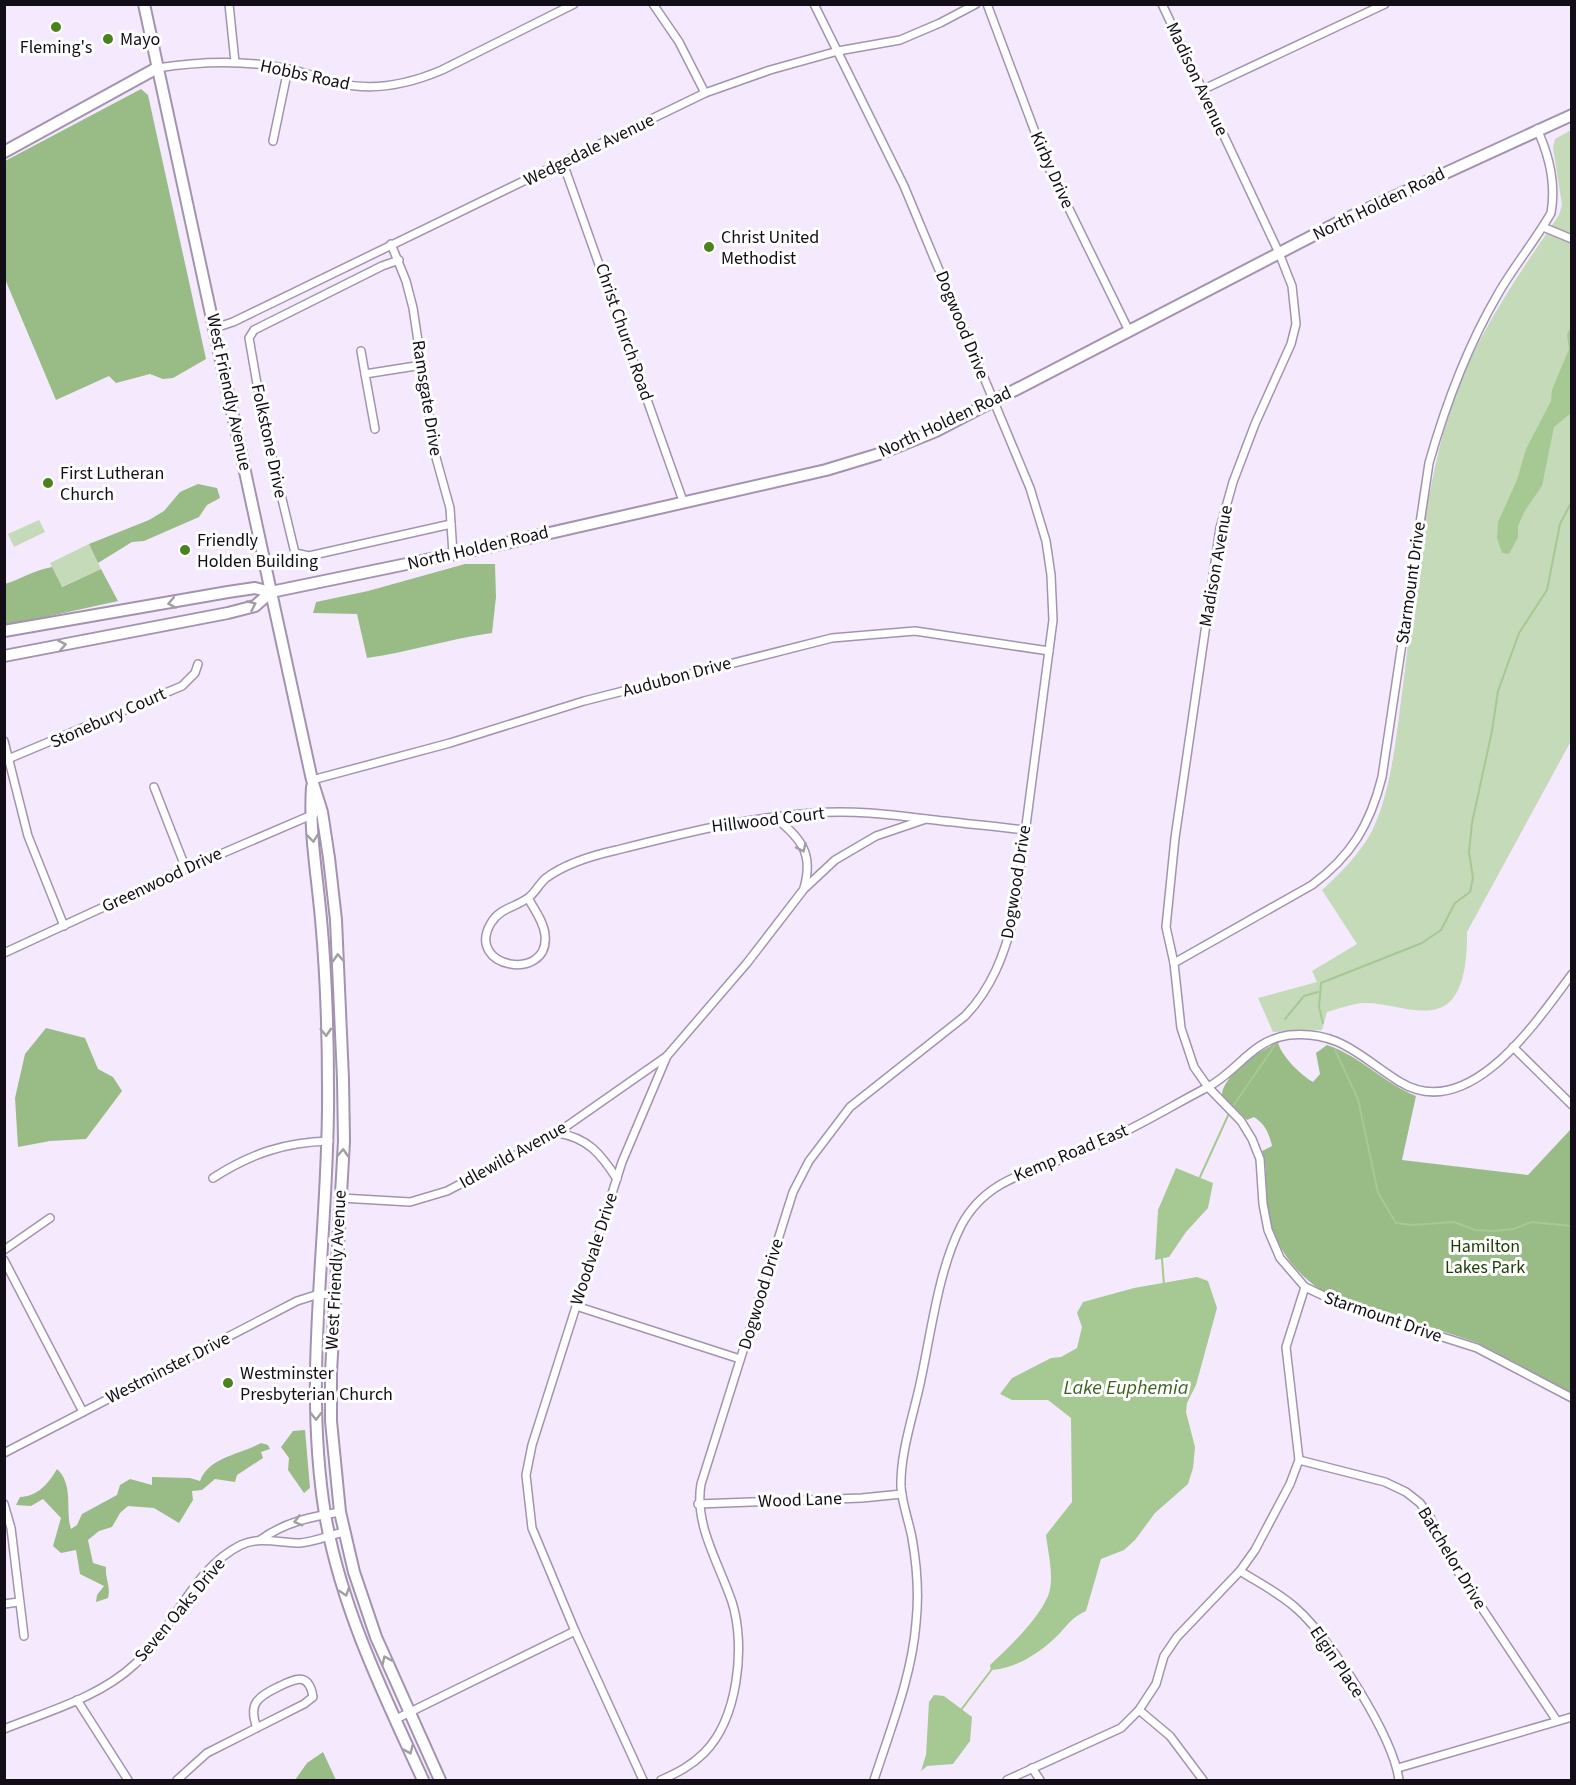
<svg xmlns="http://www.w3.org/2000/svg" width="1576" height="1785" viewBox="0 0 1576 1785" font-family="'Source Sans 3',sans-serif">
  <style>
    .green { fill: #c5dab9 }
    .forest { fill: #99bb86 }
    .water { fill: #a6c893 }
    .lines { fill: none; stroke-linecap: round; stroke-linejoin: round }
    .stream { stroke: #a6c893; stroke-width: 2 }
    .street-casing { stroke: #a393b0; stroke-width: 10 }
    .secondary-casing { stroke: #a393b0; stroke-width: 14 }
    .street { stroke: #fff; stroke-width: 7 }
    .secondary { stroke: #fff; stroke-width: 10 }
    .oneway { stroke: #a09ea2 }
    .poi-dot { fill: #4a821c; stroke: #fff; stroke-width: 2 }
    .labels { text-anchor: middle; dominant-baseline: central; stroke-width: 6; stroke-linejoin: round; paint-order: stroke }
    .poi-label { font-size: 18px; fill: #120d17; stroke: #fff; text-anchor: start }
    .street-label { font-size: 18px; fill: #120d17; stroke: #fff }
    .park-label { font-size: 18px; fill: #1c3b01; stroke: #fff }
    .water-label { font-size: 20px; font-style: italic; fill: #3a641b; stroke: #fff }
  </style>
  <rect width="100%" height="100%" fill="#f5eafd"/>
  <g class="green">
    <path d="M1571,130V741L1467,932C1467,957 1466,1006 1432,1010C1410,1013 1385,1002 1363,1003C1351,1004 1338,1009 1327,1012L1322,1030L1273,1032L1258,998L1317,982L1312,971L1357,944L1322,890C1340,874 1361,852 1372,831C1392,790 1397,730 1403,685C1414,599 1422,510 1445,426C1467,348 1514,281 1559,215L1562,205L1553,148L1555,139Z"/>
    <path d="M39,520L45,532L14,547L8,534Z"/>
    <path d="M89,544L101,569L61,587L50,563Z"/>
  </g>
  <g class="forest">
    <path d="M141,89L148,95L206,359L173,378L163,379L150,374L116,383L109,376L56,400L5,279V161Z"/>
    <path d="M198,484L217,488L220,498L207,505L199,517L144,541L132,542L98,563L89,544L149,520L164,511L180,492Z"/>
    <path d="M465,564H495L496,597L492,633C449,639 409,652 367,658L357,614L313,613L316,602L368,591Z"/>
    <path d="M52,567L62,587L101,569L118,601L5,626V584C21,579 34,570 52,567Z"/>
    <path d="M46,1028L85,1038L98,1069L113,1077L122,1091L86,1139L50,1141L18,1147L15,1098L25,1054Z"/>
    <path d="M1278,1043C1283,1058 1300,1074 1313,1082L1320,1074L1316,1053L1327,1045C1360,1056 1384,1083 1416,1096L1402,1160L1528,1175L1571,1129V1393L1478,1343L1322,1291C1291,1270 1270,1240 1267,1202C1265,1185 1268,1167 1262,1151L1272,1146C1269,1133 1265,1124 1254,1117L1247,1120L1222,1095C1222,1076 1262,1048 1278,1043Z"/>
    <path d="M305,1430L310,1488L304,1493L288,1470L289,1458L281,1447L293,1431Z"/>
    <path d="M261,1443L268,1445L270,1449L261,1452L263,1458L237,1475L235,1482L215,1479L202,1490L192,1491L193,1500L179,1523L154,1508L128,1506L120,1513L112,1527L99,1531L88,1540L93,1563L106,1567C105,1579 111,1586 108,1598L96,1602L97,1595L104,1586L80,1574L76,1550L61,1553L53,1546L61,1518L43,1499L31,1506L16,1505L20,1497C37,1497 49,1483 57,1469C74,1484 65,1511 71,1529L77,1525L82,1514L117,1495L120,1485L130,1479L152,1485V1477L190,1478L200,1481C209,1457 240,1455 261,1443Z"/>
    <path d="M323,1752L336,1780H295L307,1763Z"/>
  </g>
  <g class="water">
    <path d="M1571,326V413L1554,427L1542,486L1524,512L1518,526V537L1509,554L1502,553L1497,538L1498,522L1517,480L1526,449L1551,401L1552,390L1569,349L1567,335Z"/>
    <path d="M1176,1168L1213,1183L1208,1208L1186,1232L1169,1257L1155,1260L1158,1210Z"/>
    <path d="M1197,1277L1208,1281L1217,1308L1196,1385L1187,1403L1186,1412L1195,1447L1193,1468L1188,1484L1155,1513L1135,1540L1124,1550L1101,1559L1086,1611C1069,1619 1067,1627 1054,1639C1036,1655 1016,1668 991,1670L990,1665C1009,1647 1037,1621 1048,1596C1055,1579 1048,1553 1046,1535L1072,1502L1071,1418L1048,1400H1012L1000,1394L1012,1378L1051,1358L1061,1357L1077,1348L1082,1327L1077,1313L1083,1302L1134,1288Z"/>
    <path d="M934,1695L944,1696L972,1717L970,1741L953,1764L927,1766L921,1771L926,1755L929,1702Z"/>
  </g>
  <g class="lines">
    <g class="stream">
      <path d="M1285,1019L1304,996L1318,992"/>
      <path d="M1323,1023L1319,1007L1321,983L1422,943L1441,930L1455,903L1470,892L1473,878L1469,852L1472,823L1492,731L1498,691L1519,633L1547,590L1560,524L1572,501"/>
      <path d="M1335,1050L1358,1099L1378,1193L1396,1223L1412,1225L1454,1222L1475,1230L1493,1231L1514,1229L1531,1222L1572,1226"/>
      <path d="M1200,1177L1231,1109L1275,1045"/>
      <path d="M1162,1259L1164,1285"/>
      <path d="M961,1710L992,1669"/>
    </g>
    <g class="street-casing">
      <g id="street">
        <path d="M229,4L235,62"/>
        <path d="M653,4L679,42L705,93"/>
        <path d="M987,4L1047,164L1129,331"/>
        <path d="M1162,4L1279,253L1292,286L1296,324L1291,344L1255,424L1233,482L1220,528L1175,838L1166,927L1174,963L1181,1028L1194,1067L1208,1087L1241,1121L1252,1139L1260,1159L1263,1204L1268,1230L1280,1258L1305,1287L1345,1306L1477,1348L1572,1398"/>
        <path d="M157,68C195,62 233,60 272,66C295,69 316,77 339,83C374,92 409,84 442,70L574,4"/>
        <path d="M1202,90L1385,4"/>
        <path d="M273,141L288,69"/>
        <path d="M563,163L683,501"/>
        <path d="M1543,227L1572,239"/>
        <path d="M391,244L406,281L413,308L435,454L450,508L453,554"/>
        <path d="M399,260L382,266L254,330L249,338L264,424L295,553L309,556L451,524"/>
        <path d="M215,328L233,322L705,93L770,70L838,51L900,40L940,23L976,4"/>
        <path d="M361,351L365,374"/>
        <path d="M375,429L365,374L422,365"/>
        <path d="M4,741L28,836L64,926"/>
        <path d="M8,759L182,686L195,673L198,664"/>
        <path d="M312,780L450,743L584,701L832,638L915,631L1049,651"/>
        <path d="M154,787L186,869"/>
        <path d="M775,817C801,839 814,853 804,888"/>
        <path d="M528,898C534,909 544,922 545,935C550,983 464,968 491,923C500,908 516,907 528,898C535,893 539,884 546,878C565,864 594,855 617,850C684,833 744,818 813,813C851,810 888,814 926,819C959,823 992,826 1025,830"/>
        <path d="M4,953L186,869L314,814"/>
        <path d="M1174,963L1312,885C1351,856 1370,825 1382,777L1429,463C1446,403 1467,347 1498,294C1514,266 1535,241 1551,213C1556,185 1549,155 1537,129"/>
        <path d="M1513,1047L1572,1105"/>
        <path d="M558,1133C588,1138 601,1154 617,1179"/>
        <path d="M213,1178C250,1154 285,1142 329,1141"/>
        <path d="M341,1198L410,1202L447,1191L554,1135L667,1056"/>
        <path d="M4,1250L50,1218"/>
        <path d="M4,1260L83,1412"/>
        <path d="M576,1306L740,1359"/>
        <path d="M4,1453L297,1301L319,1294L334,1295"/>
        <path d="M1299,1460L1385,1482L1406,1492L1420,1503L1430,1517L1446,1554L1557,1721"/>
        <path d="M4,1504L11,1528L24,1636"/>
        <path d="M698,1504L862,1498L902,1494"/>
        <path d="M260,1540C285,1522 310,1517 340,1512"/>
        <path d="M1240,1571C1259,1583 1281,1594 1297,1609C1331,1639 1393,1736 1399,1780"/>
        <path d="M4,1604L19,1602"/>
        <path d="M77,1700L128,1780"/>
        <path d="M1139,1710L1170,1736L1203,1780"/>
        <path d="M396,1719L575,1631"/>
        <path d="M4,1729C49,1711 100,1697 135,1664C174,1630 193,1568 241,1545C260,1536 280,1543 300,1543C314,1542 330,1535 344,1532"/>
        <path d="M1032,1768L1040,1780"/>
        <path d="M1398,1768L1572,1717"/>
        <path d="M177,1780L207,1753L304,1704L313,1697C309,1671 294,1679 278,1687C257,1697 248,1704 257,1728"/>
        <path d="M643,1780L575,1631L532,1528L526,1475L532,1445L622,1162L667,1056L747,963L804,889L835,860L876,836L926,819"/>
        <path d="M661,1780C677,1773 691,1766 704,1753C738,1719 746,1646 732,1602C719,1563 694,1525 701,1484L793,1192L809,1161L850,1107L965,1016C992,988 1004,955 1014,917L1053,620L1051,575L1046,541L1030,488L904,186L814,4"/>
        <path d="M874,1780C890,1730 912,1676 916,1623C919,1595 917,1566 912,1538C909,1521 902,1504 901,1487C900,1454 913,1416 920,1384C931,1334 938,1271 961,1226C984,1182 1025,1173 1068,1157C1086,1151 1104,1142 1122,1133C1151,1119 1179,1102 1208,1087C1238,1071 1252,1040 1289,1035C1340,1030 1361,1058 1400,1082C1469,1124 1537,1021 1572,974"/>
        <path d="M1007,1780L1121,1728L1139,1710L1156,1684L1164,1656L1177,1637L1240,1571L1255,1550L1290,1484L1299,1460L1286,1347L1305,1287"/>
      </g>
    </g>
    <g class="secondary-casing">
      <g id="secondary">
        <path d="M144,4L271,592L312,780L322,812L329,858L336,920L343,1079L344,1141L331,1372V1421L340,1512L354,1572L376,1637L440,1780"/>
        <path d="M4,152L157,68"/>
        <path d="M4,631L228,592L255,588L271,592L484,548L826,470L879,454L936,431L1341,221L1572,115"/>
        <path d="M4,656L228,613L255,606L271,592"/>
        <path d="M312,787C309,831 317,874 321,919C326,974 328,1031 328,1087C330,1229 302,1372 325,1514C341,1608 384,1695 423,1780"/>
      </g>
    </g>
    <use href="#street" class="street"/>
    <use href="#secondary" class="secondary"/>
  </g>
  <defs><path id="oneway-chevron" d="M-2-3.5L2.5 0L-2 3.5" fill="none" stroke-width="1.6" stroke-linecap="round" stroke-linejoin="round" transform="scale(1.5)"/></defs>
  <g class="oneway">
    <use href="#oneway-chevron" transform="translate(172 603) rotate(169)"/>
    <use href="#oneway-chevron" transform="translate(252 605) rotate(-25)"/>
    <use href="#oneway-chevron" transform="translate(62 645) rotate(-10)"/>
    <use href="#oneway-chevron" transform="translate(313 838) rotate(84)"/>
    <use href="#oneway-chevron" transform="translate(802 848) rotate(66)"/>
    <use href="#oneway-chevron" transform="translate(338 958) rotate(-93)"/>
    <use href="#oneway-chevron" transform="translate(326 1032) rotate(87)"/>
    <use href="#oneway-chevron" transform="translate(343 1153) rotate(-87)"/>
    <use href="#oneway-chevron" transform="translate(316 1416) rotate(89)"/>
    <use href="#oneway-chevron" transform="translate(298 1521) rotate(165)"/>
    <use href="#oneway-chevron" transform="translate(345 1592) rotate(72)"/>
    <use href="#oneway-chevron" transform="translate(386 1660) rotate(-114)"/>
    <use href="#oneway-chevron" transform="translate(409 1750) rotate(66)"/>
  </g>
  <g class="poi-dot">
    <circle cx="56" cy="27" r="6"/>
    <circle cx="108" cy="39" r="6"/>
    <circle cx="709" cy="247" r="6"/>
    <circle cx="48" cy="483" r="6"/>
    <circle cx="185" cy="550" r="6"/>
    <circle cx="228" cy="1383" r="6"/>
  </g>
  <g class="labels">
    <g class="poi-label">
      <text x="120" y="39">Mayo</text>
      <text x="56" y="47" text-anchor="middle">Fleming's</text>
      <text x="721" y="237">Christ United<tspan x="721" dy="21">Methodist</tspan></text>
      <text x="60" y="473">First Lutheran<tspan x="60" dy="21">Church</tspan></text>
      <text x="197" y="540">Friendly<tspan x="197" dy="21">Holden Building</tspan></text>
      <text x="240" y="1373">Westminster<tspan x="240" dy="21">Presbyterian Church</tspan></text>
    </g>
    <g class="street-label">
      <text transform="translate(305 75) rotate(12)">Hobbs Road</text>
      <text transform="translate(1197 79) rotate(65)">Madison Avenue</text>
      <text transform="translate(589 150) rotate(-26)">Wedgedale Avenue</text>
      <text transform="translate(1052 170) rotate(66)">Kirby Drive</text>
      <text transform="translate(1379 204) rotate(-26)">North Holden Road</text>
      <text transform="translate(962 325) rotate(68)">Dogwood Drive</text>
      <text transform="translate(624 332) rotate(71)">Christ Church Road</text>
      <text transform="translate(229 392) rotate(78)">West Friendly Avenue</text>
      <text transform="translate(427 398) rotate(81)">Ramsgate Drive</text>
      <text transform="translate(945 422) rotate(-25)">North Holden Road</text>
      <text transform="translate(269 441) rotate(78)">Folkstone Drive</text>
      <text transform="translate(478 548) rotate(-13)">North Holden Road</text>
      <text transform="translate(1216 566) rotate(-80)">Madison Avenue</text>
      <text transform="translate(1411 583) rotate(-82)">Starmount Drive</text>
      <text transform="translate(677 677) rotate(-15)">Audubon Drive</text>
      <text transform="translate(108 718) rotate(-24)">Stonebury Court</text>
      <text transform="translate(768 820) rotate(-7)">Hillwood Court</text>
      <text transform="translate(162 880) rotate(-25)">Greenwood Drive</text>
      <text transform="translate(1016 882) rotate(-81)">Dogwood Drive</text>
      <text transform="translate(1071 1153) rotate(-23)">Kemp Road East</text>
      <text transform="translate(513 1155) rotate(-29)">Idlewild Avenue</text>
      <text transform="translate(594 1249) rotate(-72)">Woodvale Drive</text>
      <text transform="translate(336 1270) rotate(-87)">West Friendly Avenue</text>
      <text transform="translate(761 1294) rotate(-73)">Dogwood Drive</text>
      <text transform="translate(1383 1317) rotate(19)">Starmount Drive</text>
      <text transform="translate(168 1368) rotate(-27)">Westminster Drive</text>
      <text transform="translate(800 1500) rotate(-2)">Wood Lane</text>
      <text transform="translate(1452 1558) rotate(59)">Batchelor Drive</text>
      <text transform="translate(180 1610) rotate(-50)">Seven Oaks Drive</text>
      <text transform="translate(1337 1662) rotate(56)">Elgin Place</text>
    </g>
    <g class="park-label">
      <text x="1485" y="1246">Hamilton<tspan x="1485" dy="21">Lakes Park</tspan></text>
    </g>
    <g class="water-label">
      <text x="1126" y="1388">Lake Euphemia</text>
    </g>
  </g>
  <rect width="1576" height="1785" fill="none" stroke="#120d17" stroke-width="12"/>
</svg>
